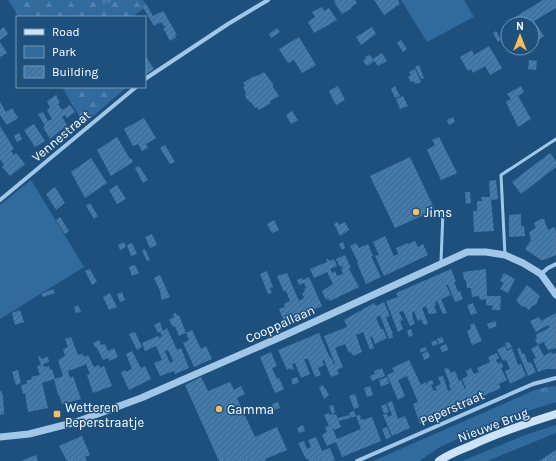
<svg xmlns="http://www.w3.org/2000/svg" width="556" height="461" viewBox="0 0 556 461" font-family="Karla,sans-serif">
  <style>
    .green { fill: #316a9c }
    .forest { fill: url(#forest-firs) }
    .building { fill: url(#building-hatch); fill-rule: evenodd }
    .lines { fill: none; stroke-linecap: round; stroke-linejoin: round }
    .service { stroke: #a1c7e8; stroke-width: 3 }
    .minor { stroke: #a1c7e8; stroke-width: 4 }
    .tertiary { stroke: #a1c7e8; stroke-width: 7 }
    .secondary { stroke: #cce2f6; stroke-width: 8 }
    .poi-dot { fill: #f7be60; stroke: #1e507e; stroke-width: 1.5 }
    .labels { text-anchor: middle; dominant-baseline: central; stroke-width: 3; stroke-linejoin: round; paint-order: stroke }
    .street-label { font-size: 13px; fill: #fff; stroke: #1e507e }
    .poi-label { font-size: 13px; fill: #fff; stroke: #1e507e; text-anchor: start }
  </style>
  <defs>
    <pattern id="forest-firs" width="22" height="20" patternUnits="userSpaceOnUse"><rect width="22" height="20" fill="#316a9c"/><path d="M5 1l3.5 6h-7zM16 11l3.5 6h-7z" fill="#5080ab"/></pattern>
    <pattern id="building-hatch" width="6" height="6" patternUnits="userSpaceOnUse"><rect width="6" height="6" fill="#467aa8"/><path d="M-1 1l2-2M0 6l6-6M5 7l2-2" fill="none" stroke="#49637a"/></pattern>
  </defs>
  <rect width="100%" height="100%" fill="#1e507e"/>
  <g class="green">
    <path d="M401,0H464L474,17L427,42Z"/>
    <path d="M31,180L84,267L0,319V205Z"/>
    <path d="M554,386L556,387V402L518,414L477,430L440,447L419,461H373L535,390Z"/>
    <path d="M556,425V433L487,461H462L525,435Z"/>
  </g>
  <g class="forest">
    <path d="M8,0H143L147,6L132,17H19Z"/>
    <path d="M62,87H127L84,124Z"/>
  </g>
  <g class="building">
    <path d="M101,0H111V2L104,5Z"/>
    <path d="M334,0H355L357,3L351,7L352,8L342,14L336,5Z"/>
    <path d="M374,0H398L400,4L384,15Z"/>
    <path d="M543,0H556V8L534,21L544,36L532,44V24H519L515,17Z"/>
    <path d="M146,4L153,16L163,11L164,12L177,35L175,36L176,37L170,41L163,28L166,27L163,25L161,22L154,26L142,6Z"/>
    <path d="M322,7L324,11L329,8L337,20L314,33L308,22L315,17L312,12Z"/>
    <path d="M4,27L8,34L0,40V30Z"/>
    <path d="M372,27L376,34L361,45L356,37Z"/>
    <path d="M277,28L280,32L271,38L269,34Z"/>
    <path d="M496,31L501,40L498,42L493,33Z"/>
    <path d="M299,37L316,65L302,73L294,60L288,63L279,49Z"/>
    <path d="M401,40L407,49L403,52L397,43Z"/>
    <path d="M0,42L7,53L0,57Z"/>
    <path d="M489,46L502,68L490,75L485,66L473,73L471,69L468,71L460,57L472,50L474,55Z"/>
    <path d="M382,53L387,61L378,66L373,59Z"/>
    <path d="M145,55L154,69L145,75Z"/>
    <path d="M370,55L374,61L367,66L363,61L366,59L365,57Z"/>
    <path d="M529,60L537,61L536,70L528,69Z"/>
    <path d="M419,65L424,78L421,79L415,67Z"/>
    <path d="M415,69L421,82L415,84L414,81L411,82L408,77L411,75L409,72Z"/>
    <path d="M264,72L273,84V87L279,96L270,101L271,103L259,110L257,107L255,108L251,102H250L246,98L245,95L246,93L243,87L245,86L243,83L254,76L255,77Z"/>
    <path d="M338,86L345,100L336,105L329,91Z"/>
    <path d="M395,86L400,96L395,98L391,89Z"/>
    <path d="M521,86L524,92L518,96L531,119L518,127L506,102L511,99L507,94Z"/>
    <path d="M56,95L60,103L58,104L62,110L70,105L75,112L67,118L65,115L62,117L67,125L50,139L43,127L45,126L38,114L43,112L48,121L52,119L47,110L50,108L47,101Z"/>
    <path d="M403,96L408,106L400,109L396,99Z"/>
    <path d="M0,102L6,112L12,108L18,118L7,125L0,115Z"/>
    <path d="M292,111L298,120L291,124L286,115Z"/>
    <path d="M453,117L455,122L449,125L447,120Z"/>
    <path d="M144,118L156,138L146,144L148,148L142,151L138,144L133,146L124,129Z"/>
    <path d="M34,124L45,141L35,147L24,130Z"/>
    <path d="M0,126L14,149L11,151L14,155L16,153L25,164L10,176L2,167L4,165L0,159Z"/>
    <path d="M19,133L22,139L17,142L14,136Z"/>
    <path d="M117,137L130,159L131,158L133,162L111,176L97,150Z"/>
    <path d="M439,137L457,173L441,180L427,150L435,145L432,140Z"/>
    <path d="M165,145L175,162L170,164L160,148Z"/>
    <path d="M550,153L556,161V167L521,194L512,182Z"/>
    <path d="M410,157L435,210L395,228L370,176Z"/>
    <path d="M91,158L107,183L85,198L71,172Z"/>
    <path d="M139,166L148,180L143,183L135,168Z"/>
    <path d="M496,180L498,199L491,200L494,231L474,232L473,211H477V202H478V201H482L481,197H490L489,181Z"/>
    <path d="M117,185L126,199L117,204L109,190Z"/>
    <path d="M55,187L65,203L56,210L46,194Z"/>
    <path d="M465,192H470L471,203L466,204Z"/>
    <path d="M90,203L98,216L94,219L86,206Z"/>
    <path d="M521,214V226H524L525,236L509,237V215Z"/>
    <path d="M60,217L69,231L65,234L56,220Z"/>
    <path d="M541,219H544L548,230L554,227L556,231V255L544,260H541L525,249L531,240L529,232L536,228L534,223Z"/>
    <path d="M274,220L279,230L272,233L267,224Z"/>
    <path d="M338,222L339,225L345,222L349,230L340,236L334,224Z"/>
    <path d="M152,234L157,245L150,248L145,237Z"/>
    <path d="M385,236L394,256L398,254L396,248L408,243V244L415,241L418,247L423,244L428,255L384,276L375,256L379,255L373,242Z"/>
    <path d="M124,242L126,247L120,250L118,245Z"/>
    <path d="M343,242L345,248L342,250L339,244Z"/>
    <path d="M132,243L137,254L131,256L127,245Z"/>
    <path d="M356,243L359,248L368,244L373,256H371L381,277L366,284L357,263L358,262L350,246Z"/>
    <path d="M145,249L150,260L147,261L142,251Z"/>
    <path d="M345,255L351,268L349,269L359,287L330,301L328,298L326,300L322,291L333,284L327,272L314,278L310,269L327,262L326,259H328L330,261L334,259L337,266L330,269L331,270L332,273L335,271L337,276L343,274L341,269L343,268L342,266L340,267L336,259Z"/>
    <path d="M135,265L139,273L132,276L129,267Z"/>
    <path d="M90,269L97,282L92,285L85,271Z"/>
    <path d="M451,269L456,282H454L458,292L460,291L463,299L455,302L448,285H446L451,295L441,299L447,313L443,314L437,301L435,302L436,305L434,306L437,313L429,314L426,306L422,308L428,324L424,325L421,319L418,321L414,311L412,312L413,315L412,316L415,324L410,326L403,311L399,312L403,320L400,321L403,329L398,332L386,301L398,297L396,293Z"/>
    <path d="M486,269L487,296H501L500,310H492L493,306L486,305V299L480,300L479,296L472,297L471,288H467L466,280H464L463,272Z"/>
    <path d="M267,271L273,287L270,288L272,293L268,294L260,274Z"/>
    <path d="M287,273L299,301L304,298L302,293L305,292L304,289L306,288L304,283L299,285L297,280L302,278L303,280L309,277L322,306L285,323L279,309L285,307L284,304L290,301L286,291L284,292L277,276Z"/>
    <path d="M504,273L515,279L508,293L500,289L504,283L500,281Z"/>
    <path d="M160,275L170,297L162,300L160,293H161L154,278Z"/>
    <path d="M527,285L540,296L537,301L538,302L534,306L533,305L529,310L524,306L523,307L517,302L518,301L516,300Z"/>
    <path d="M53,289L55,293L43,297L41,294Z"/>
    <path d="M122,292L125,300L120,302L117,294Z"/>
    <path d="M110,293L117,307L109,310L103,297Z"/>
    <path d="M384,302L390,316L386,317L393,334H392L393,337L389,339L380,315L376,318L381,329H383L387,338L375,344L372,336L370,337L374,348L370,350L363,332L356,335L362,352L353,356L351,352L349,353L345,344L335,348L343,367L337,370L339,374L331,377L324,360L322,361L324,365L318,368L321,375L315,377L308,359H304L310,374L301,378L295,363L292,364L294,369L291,370L290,368L287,370L278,350L319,333L330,358L331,357L334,365L335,364L324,336L347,327L344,320L374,303L376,306Z"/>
    <path d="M473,303L477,313L471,315L467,305Z"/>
    <path d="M78,305L81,312L76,313L74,307Z"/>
    <path d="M20,310L24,322L15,325L12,313Z"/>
    <path d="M176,313L177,316L179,315L186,333L192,330L201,349L206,346L212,359L194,367L183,343L189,340L186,333L179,336L175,326L173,327L169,320L174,317L173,314Z"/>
    <path d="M556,313V348L548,350L544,343L545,341L538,345L535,339L537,338L536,335L550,327L548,325L536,332L530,321L539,317L541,321Z"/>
    <path d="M495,321L497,326L489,329L487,324Z"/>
    <path d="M160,322L163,331L167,328L177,350L181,348L189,368L175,374L174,371L160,376L154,363L162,360L156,346L145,351L142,343L158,336L159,338L162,336L160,332L158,333L154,325ZM168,350L173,361L170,363L165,351Z"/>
    <path d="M474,323L482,341L472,345L467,331L471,329L470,325Z"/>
    <path d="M411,329L413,335L409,337L407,331Z"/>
    <path d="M135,332L142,347L137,350L129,334Z"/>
    <path d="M71,337L78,355L83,354L84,357L88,355L94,367L99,365L100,368L104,366L112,386L93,393L87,375L90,374L86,364L77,368L68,371L70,378L73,376L81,399L62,404L59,395H58L54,379L42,383L48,408L28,412L25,393L23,394L21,385L27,384L26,381L32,379L31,377L40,375L37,366L41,365L38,357L40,356L41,359L48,357L49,362L43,364L44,367L49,366L50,370L52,369L55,379L63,376L58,360L65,356L63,349L68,347L65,339Z"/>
    <path d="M442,337L444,342L439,344L437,339Z"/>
    <path d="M99,340L101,345L105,344L108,351L114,348L118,357L109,361L108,358L103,360L97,348H96L93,343Z"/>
    <path d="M436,340L438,344L433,346L431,342Z"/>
    <path d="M509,342L512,347L507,349L505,343Z"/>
    <path d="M446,344L448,350L442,352L440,347Z"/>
    <path d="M538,345L544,356L551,352L552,354L556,353V369H546L538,372L533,359L536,358L531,349Z"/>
    <path d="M505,346L507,351L512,348L518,365L521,364L526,376L510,384L505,371L510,369L506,360L503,361L497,350Z"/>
    <path d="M426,347L427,350L421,353L420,349Z"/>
    <path d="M520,348L522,354L524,353L528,363L531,362L536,372L528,376L517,349Z"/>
    <path d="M132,351L141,368L145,366L151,379L129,390L121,373L125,370L126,372L132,369L126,354Z"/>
    <path d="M428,351L430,357L424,360L422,354Z"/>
    <path d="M271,352L277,366L272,368L277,379L279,378L284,389L275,393L260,357Z"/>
    <path d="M497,353L499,358L496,360L498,364L501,362L503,367L501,368L507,380L499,384L501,388L420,424L413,404L418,402L407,376L398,380L405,396L398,400L387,375L394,372L392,368L409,360L421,385L426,382L428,387L427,382L432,380L434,384L431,385L434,391L437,390L435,387L441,384L438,377L443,376L448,391L451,390L449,385L450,384L444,369L448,368L451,373L455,371L459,381L461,380L465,389L466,388L462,379L468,376L466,371L471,368L474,374L479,372L477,368L490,362L488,357Z"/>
    <path d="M382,368L385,376L372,381L370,376L375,374L374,371Z"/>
    <path d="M18,370L21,383L16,385L12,372Z"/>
    <path d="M201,377L208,391L230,382L234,390L241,386L245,394L237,398L255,437L277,427L287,450L265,459L266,461H219L185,385Z"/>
    <path d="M297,377L299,382L293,385L291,379Z"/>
    <path d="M387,377L389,383L381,387L379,380Z"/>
    <path d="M323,385L324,388H325L329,395L324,399L319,387Z"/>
    <path d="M370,386L373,395L367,397L364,388Z"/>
    <path d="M547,387L548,392L541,393L540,389Z"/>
    <path d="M0,391H1L3,396L4,414L0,415Z"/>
    <path d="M355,394L359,407L354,409L349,396Z"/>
    <path d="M392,401L398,419L405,416L410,428L392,436L383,415L387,414L388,417L392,415L387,403Z"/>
    <path d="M278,402L280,408L274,410L272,404Z"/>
    <path d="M386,404L389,412L384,414L381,406Z"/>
    <path d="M333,405L335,412L332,414L329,406Z"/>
    <path d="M354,411L356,416L351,418L349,413Z"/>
    <path d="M329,413V415L336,414L341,427L334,430L331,425L337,439L361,429L356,416L360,415L361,420L363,419V420L372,417L381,441L342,457L336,442L327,446L322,435L327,432L325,427L329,426L324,415Z"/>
    <path d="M349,415L350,418L339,421L338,418Z"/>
    <path d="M303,425L305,431L299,433L297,428Z"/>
    <path d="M387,427L391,437L386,439L382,429Z"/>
    <path d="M82,436L90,455L85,457L87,461H67L59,446Z"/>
    <path d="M316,437L322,451L330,448L335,460L332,461H309L308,459H306L298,443L304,441L307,449L311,447L308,440Z"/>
    <path d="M556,450V461H539Z"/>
    <path d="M36,455L38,461H21Z"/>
  </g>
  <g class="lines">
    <g class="service">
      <path d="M505,255L501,175L556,139"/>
      <path d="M441,262L443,211"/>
    </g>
    <g class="minor">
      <path d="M145,79L228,24L268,0"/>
      <path d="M0,200L136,87"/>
      <path d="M541,274L548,268L556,264"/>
      <path d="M357,461L533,384L556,378"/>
    </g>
    <path class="tertiary" d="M0,437L29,434L76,422L141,398L283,336L467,252H486L505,255L523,263L541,274L556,295"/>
    <path class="secondary" d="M439,461C449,454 460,450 470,446C498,433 527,423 556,414"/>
  </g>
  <g class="poi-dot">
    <circle cx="416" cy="212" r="4"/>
    <circle cx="219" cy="409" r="4"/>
    <rect x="53" y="410" width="8" height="8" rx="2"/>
  </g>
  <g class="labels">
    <g class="street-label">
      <text transform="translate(61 136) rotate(-40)">Vennestraat</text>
      <text transform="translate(280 324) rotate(-24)">Cooppallaan</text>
      <text transform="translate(452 408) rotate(-24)">Peperstraat</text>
      <text transform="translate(493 425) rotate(-21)">Nieuwe Brug</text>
    </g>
    <g class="poi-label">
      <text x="424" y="212">Jims</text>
      <text x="65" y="407">Wetteren<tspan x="65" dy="15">Peperstraatje</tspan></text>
      <text x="227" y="409">Gamma</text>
    </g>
  </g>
  <rect x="16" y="16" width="130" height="72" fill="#1e507e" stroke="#7896b2"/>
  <rect x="24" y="29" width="20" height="6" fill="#cce2f6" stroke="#7896b2"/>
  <text x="52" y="36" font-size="12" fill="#ffffff">Road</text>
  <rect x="24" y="46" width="20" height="12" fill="#316a9c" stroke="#7896b2"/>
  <text x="52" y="56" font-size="12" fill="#ffffff">Park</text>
  <rect x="24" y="66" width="20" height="12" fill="url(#building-hatch)" stroke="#7896b2"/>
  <text x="52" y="76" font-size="12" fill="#ffffff">Building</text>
  <g transform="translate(520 36)"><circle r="19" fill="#1e507e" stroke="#7896b2"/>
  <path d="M0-3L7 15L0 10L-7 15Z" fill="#f7be60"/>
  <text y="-6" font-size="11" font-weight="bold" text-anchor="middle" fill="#ffffff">N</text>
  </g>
</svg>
